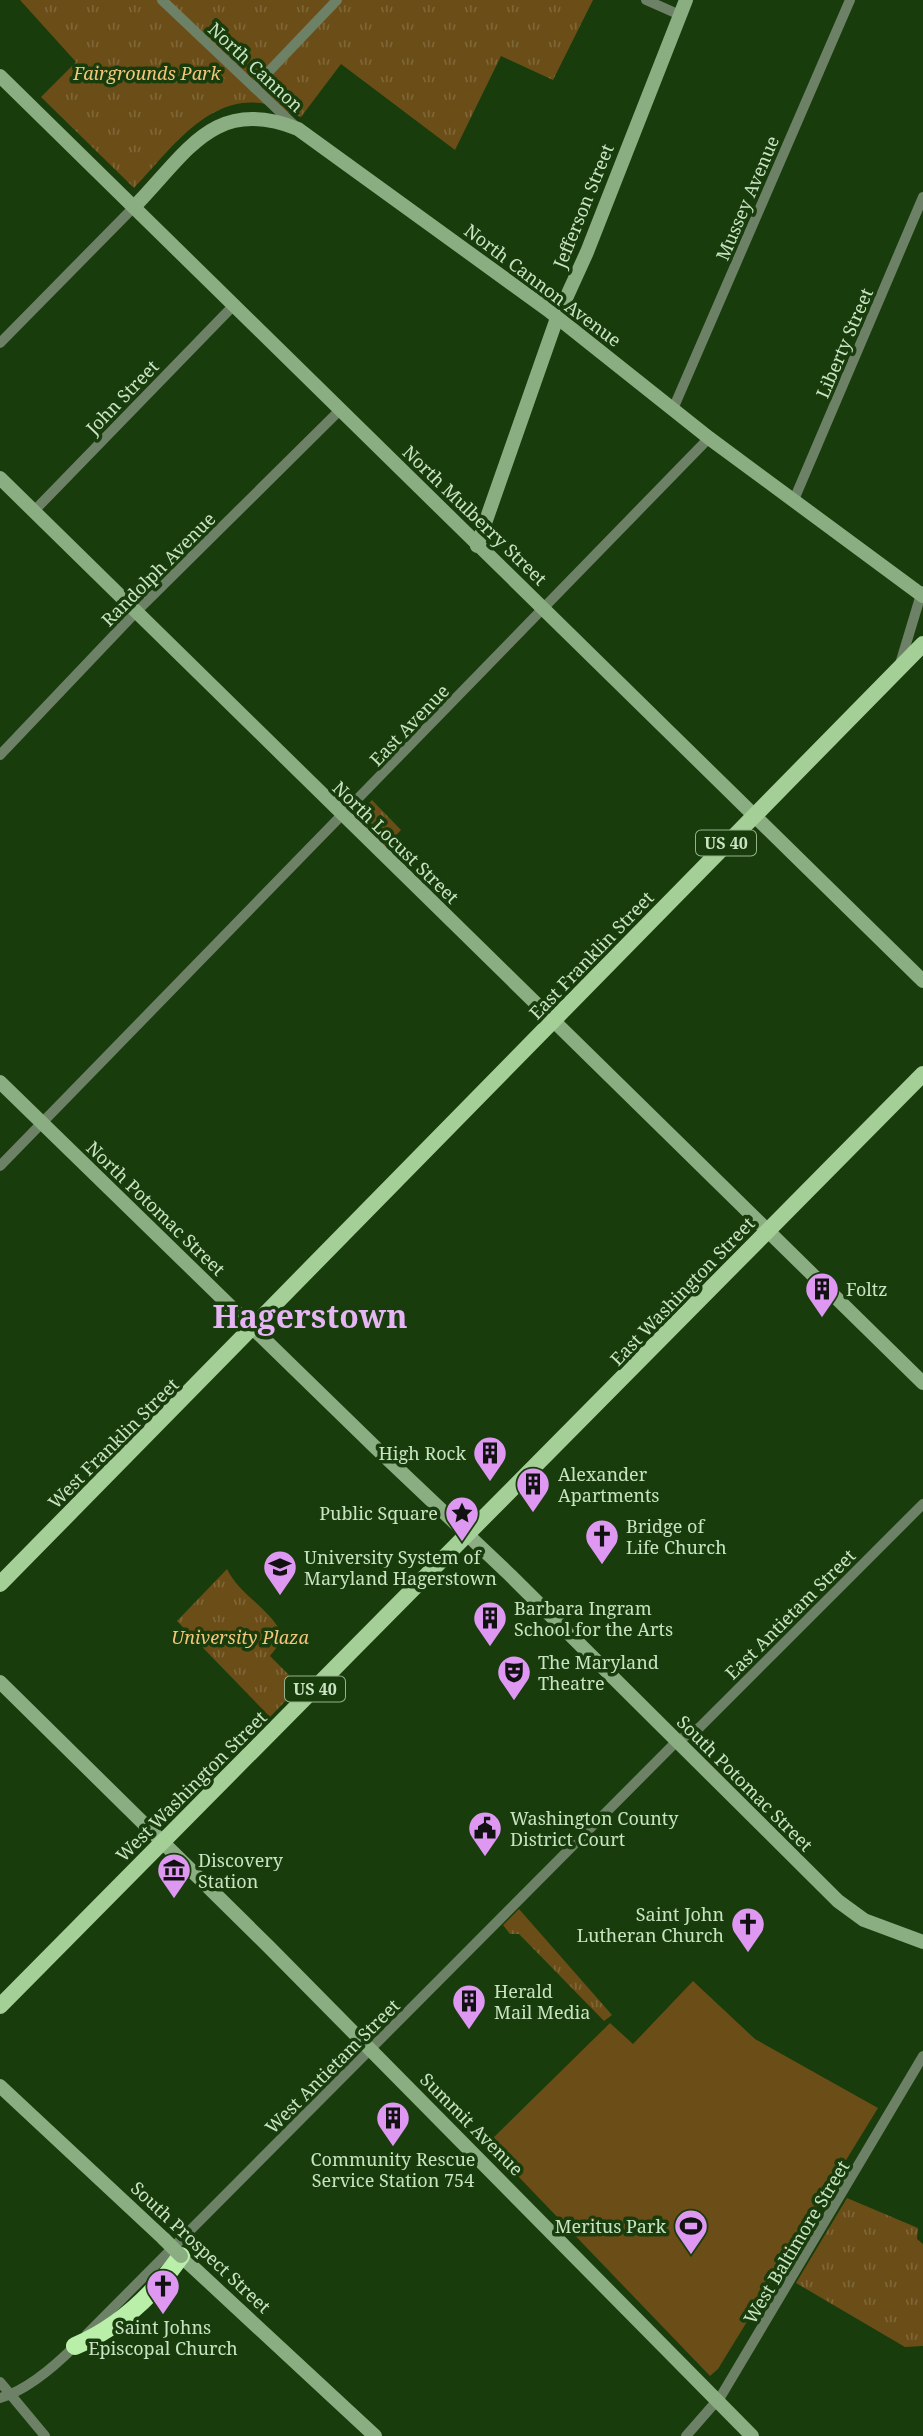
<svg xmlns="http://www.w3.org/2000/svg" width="923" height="2436" viewBox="0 0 923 2436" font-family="'Noto Serif',serif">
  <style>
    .grass { fill: #6a4d17 }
    .park { fill: url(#park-tufts) }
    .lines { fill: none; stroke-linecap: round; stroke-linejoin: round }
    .street { stroke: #6c8166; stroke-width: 10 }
    .secondary { stroke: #8bad82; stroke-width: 14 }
    .primary { stroke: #a4cf97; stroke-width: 16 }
    .highway { stroke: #baefaa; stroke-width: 18 }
    .secondary-bridge { stroke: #8bad82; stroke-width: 14 }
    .labels { text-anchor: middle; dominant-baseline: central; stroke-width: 7; stroke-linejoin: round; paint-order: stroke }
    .shield { fill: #183c0c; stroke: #95b28c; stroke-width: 2 }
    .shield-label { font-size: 16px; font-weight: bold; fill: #cae4c3 }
    .street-label { font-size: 18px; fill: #cae4c3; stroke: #183c0c }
    .park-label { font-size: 18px; font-style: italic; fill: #f4c67d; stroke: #183c0c }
    .poi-label { font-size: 18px; fill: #cae4c3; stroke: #183c0c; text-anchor: start }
    .town-label { font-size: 32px; font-weight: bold; fill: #e6b5f4; stroke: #183c0c }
  </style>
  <defs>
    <pattern id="park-tufts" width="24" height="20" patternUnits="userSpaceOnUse" patternTransform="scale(1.75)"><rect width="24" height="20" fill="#6a4d17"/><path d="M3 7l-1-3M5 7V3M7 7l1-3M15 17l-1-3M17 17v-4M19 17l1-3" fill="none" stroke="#7e6637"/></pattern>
  </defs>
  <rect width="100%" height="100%" fill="#183c0c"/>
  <path class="grass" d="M693,1981L755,2039L878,2108L718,2369L710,2376L487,2144L610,2023L633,2044Z"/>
  <g class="park">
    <path d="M20,0H593L553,80L501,56L455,150L341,64L301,117C288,113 274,105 260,103C205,97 168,153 134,188L41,97L76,62Z"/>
    <path d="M372,800L401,830L386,846L356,817Z"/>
    <path d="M227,1569C240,1596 272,1609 284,1638L270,1656L300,1686L270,1717L177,1621Z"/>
    <path d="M519,1909L612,2015L604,2021L519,1934H510L503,1925Z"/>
    <path d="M847,2198L918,2228L917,2239L923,2244V2346L905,2347L796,2283Z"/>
  </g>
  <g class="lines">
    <g class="street">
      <path d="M162,0L295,126"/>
      <path d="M646,0L680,15"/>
      <path d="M254,87L337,0"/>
      <path d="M0,343L134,207"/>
      <path d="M673,409L850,0"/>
      <path d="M793,502L923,197"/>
      <path d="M33,512L235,304"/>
      <path d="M900,664L922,591"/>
      <path d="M0,755L136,612L341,409"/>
      <path d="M0,1166L709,438"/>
      <path d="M87,2334L676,1742L700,1727L923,1504"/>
      <path d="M0,2382L45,2436"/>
      <path d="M0,2398C28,2390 56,2365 76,2345"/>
      <path d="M686,2436L721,2396L923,2056"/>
    </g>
    <g class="secondary">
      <path d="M0,76L923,981"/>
      <path d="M134,207C187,153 214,95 298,129L548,310L709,438L923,596"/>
      <path d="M0,478L923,1383"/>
      <path d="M477,546L557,318L587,252L686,0"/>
      <path d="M0,1082L376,1448L510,1575L838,1901L864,1920L923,1942"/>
      <path d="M0,1682L269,1947L752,2436"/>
      <path d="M0,2086L164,2239"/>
      <path d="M181,2256L375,2436"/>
    </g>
    <g class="primary">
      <path d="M0,1584L923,644"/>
      <path d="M0,2006L923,1074"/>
    </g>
    <path class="highway" d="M75,2346C118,2328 154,2294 181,2256"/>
    <path class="secondary-bridge" d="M164,2239L181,2256"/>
  </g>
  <defs>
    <g id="building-pin" transform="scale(1.75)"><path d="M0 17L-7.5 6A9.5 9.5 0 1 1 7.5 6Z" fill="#de98f2" stroke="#183c0c"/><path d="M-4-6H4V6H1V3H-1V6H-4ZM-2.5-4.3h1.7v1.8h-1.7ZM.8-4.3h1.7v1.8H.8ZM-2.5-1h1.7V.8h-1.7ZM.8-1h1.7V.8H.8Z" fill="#111"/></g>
    <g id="sight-pin" transform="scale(1.75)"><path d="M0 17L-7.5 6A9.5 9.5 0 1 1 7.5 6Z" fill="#de98f2" stroke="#183c0c"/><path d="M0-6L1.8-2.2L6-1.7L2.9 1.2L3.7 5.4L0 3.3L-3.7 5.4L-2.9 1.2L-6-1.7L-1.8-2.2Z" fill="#111"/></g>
    <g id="church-pin" transform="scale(1.75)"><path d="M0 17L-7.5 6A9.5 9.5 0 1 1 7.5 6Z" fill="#de98f2" stroke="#183c0c"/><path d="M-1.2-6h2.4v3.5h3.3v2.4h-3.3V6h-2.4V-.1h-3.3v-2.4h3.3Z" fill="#111"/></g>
    <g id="university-pin" transform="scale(1.75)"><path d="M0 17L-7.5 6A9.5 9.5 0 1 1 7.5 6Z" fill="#de98f2" stroke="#183c0c"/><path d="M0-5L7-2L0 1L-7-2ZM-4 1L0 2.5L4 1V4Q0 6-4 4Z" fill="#111"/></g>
    <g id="theatre-pin" transform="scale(1.75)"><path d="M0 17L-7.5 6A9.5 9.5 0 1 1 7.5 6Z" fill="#de98f2" stroke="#183c0c"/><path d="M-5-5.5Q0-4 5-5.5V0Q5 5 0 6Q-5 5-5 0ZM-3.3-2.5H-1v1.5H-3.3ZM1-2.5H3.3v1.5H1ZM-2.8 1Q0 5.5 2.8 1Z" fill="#111"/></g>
    <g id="civic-pin" transform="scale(1.75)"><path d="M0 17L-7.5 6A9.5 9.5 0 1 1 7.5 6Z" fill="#de98f2" stroke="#183c0c"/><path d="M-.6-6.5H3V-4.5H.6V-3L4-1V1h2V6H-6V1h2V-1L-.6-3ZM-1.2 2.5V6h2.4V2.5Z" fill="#111"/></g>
    <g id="museum-pin" transform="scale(1.75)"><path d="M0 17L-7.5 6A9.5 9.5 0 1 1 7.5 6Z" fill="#de98f2" stroke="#183c0c"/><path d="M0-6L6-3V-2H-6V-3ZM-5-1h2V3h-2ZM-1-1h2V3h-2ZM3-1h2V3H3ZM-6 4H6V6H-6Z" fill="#111"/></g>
    <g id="stadium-pin" transform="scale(1.75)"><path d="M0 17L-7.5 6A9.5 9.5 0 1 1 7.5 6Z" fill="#de98f2" stroke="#183c0c"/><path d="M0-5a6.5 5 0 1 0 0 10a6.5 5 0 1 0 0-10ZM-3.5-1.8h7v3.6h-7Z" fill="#111"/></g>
  </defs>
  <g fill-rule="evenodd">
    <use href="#building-pin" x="822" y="1289"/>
    <use href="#building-pin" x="490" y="1453"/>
    <use href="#building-pin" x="533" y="1484"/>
    <use href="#sight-pin" x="462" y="1513"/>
    <use href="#church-pin" x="602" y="1536"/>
    <use href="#university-pin" x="280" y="1567"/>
    <use href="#building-pin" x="490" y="1618"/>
    <use href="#theatre-pin" x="514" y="1672"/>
    <use href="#civic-pin" x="485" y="1828"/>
    <use href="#museum-pin" x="174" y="1870"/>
    <use href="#church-pin" x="748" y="1924"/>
    <use href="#building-pin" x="469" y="2001"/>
    <use href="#building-pin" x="393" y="2118"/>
    <use href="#stadium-pin" x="691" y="2226"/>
    <use href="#church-pin" x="163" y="2286"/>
  </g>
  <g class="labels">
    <g class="shield">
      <rect x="696" y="830.5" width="60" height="25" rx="5"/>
      <rect x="285" y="1676.5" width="60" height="25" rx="5"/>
    </g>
    <g class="shield-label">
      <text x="726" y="843">US 40</text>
      <text x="315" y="1689">US 40</text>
    </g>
    <g class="street-label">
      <text transform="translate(256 67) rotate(43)">North Cannon</text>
      <text transform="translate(747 198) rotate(-67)">Mussey Avenue</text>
      <text transform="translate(583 206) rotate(-68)">Jefferson Street</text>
      <text transform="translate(543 285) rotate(37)">North Cannon Avenue</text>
      <text transform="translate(844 343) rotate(-67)">Liberty Street</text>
      <text transform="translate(122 397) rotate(-46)">John Street</text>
      <text transform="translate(475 515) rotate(44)">North Mulberry Street</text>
      <text transform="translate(158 569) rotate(-45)">Randolph Avenue</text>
      <text transform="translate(409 725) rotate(-46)">East Avenue</text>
      <text transform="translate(396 842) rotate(44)">North Locust Street</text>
      <text transform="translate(591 955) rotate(-46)">East Franklin Street</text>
      <text transform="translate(156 1208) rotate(44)">North Potomac Street</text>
      <text transform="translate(682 1291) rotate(-46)">East Washington Street</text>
      <text transform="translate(113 1443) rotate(-45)">West Franklin Street</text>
      <text transform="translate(790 1614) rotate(-45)">East Antietam Street</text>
      <text transform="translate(745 1783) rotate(45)">South Potomac Street</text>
      <text transform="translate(191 1786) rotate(-45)">West Washington Street</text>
      <text transform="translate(332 2066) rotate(-45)">West Antietam Street</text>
      <text transform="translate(472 2124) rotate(45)">Summit Avenue</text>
      <text transform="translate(796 2242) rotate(-59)">West Baltimore Street</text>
      <text transform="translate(201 2247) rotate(43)">South Prospect Street</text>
    </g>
    <g class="park-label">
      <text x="147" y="73">Fairgrounds Park</text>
      <text x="240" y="1637">University Plaza</text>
    </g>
    <g class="poi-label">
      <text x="846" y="1289">Foltz</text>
      <text x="466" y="1453" text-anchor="end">High Rock</text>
      <text x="558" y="1474">Alexander<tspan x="558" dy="21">Apartments</tspan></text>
      <text x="438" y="1513" text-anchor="end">Public Square</text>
      <text x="626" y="1526">Bridge of<tspan x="626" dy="21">Life Church</tspan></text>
      <text x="304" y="1557">University System of<tspan x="304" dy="21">Maryland Hagerstown</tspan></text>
      <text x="514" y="1608">Barbara Ingram<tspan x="514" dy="21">School for the Arts</tspan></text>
      <text x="538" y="1662">The Maryland<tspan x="538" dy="21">Theatre</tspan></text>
      <text x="510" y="1818">Washington County<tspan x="510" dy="21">District Court</tspan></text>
      <text x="198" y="1860">Discovery<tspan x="198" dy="21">Station</tspan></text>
      <text x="724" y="1914" text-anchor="end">Saint John<tspan x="724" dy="21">Lutheran Church</tspan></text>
      <text x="494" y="1991">Herald<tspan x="494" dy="21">Mail Media</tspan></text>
      <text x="393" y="2159" text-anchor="middle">Community Rescue<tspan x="393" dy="21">Service Station 754</tspan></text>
      <text x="666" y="2226" text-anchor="end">Meritus Park</text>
      <text x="163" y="2327" text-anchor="middle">Saint Johns<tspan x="163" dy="21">Episcopal Church</tspan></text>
    </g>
    <g class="town-label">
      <text x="310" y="1315">Hagerstown</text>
    </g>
  </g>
</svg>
